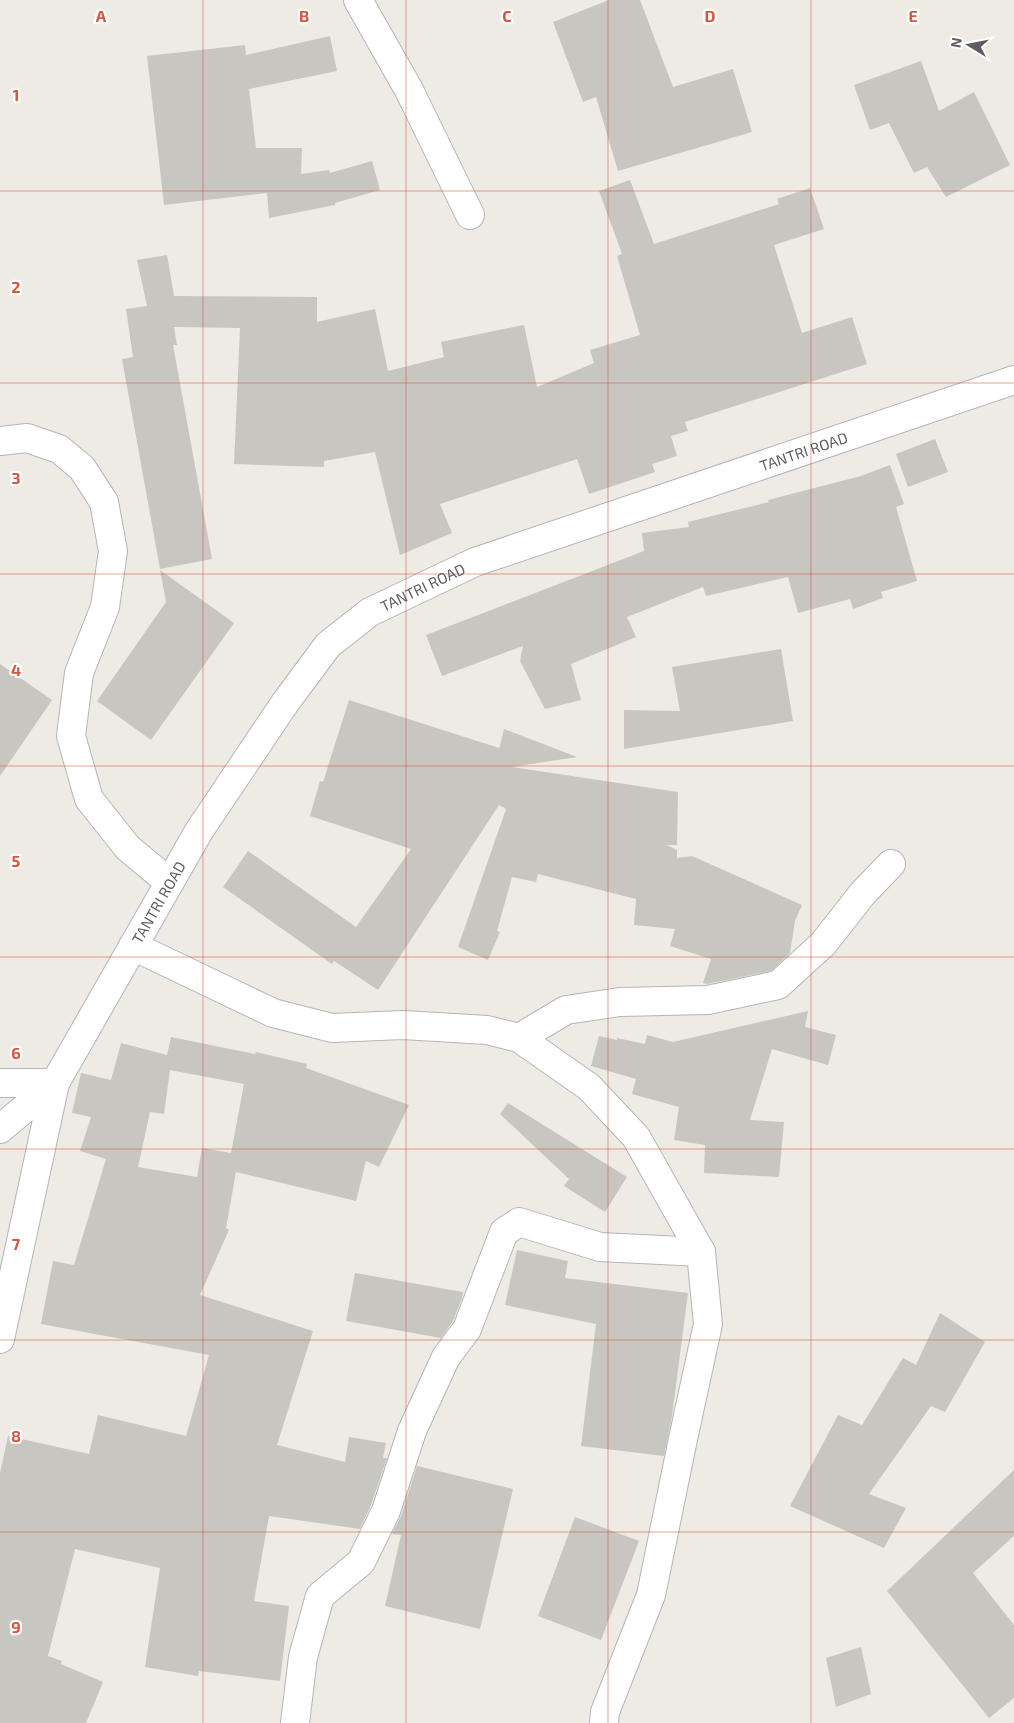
<svg xmlns="http://www.w3.org/2000/svg" width="1014" height="1723" viewBox="0 0 1014 1723" font-family="'Exo 2',sans-serif">
  <style>
    .building { fill: #c8c6c0; fill-rule: evenodd }
    .lines { fill: none; stroke-linecap: round; stroke-linejoin: round }
    .minor-casing { stroke: #b4b5b9; stroke-width: 30 }
    .minor { stroke: #fff; stroke-width: 28 }
    .grid { fill: none; stroke: #d65640; stroke-width: 1; stroke-opacity: 0.55 }
    .labels { text-anchor: middle; dominant-baseline: central; stroke-width: 4.5; stroke-linejoin: round; paint-order: stroke }
    .street-label { font-size: 15px; fill: #5c5e63; stroke: #fff }
    .grid-label { font-size: 16px; text-anchor: middle; font-weight: bold; fill: #d65640; stroke: #fff; stroke-width: 4.5; stroke-linejoin: round; paint-order: stroke }
  </style>
  <rect width="100%" height="100%" fill="#edebe4"/>
  <g class="building">
    <path d="M609,0H640L673,87L733,69L752,132L618,171L596,97L583,102L553,22Z"/>
    <path d="M330,36L337,71L249,89L256,148H302L301,174L329,170L330,173L372,161L380,190L335,203V205L269,218L267,193L164,205L147,56L245,45L246,55Z"/>
    <path d="M921,61L939,111L974,92L1010,165L946,197L927,167L914,173L889,123L870,130L854,85Z"/>
    <path d="M630,180L654,244L779,204L777,199L810,188L824,229L774,245L802,333L852,317L867,364L685,422L688,431L671,436L677,456L652,464L655,472L589,494L577,459L440,504L452,533L400,555L375,452L324,461V467L234,464L240,328L174,327L177,345H173L212,559L160,569L122,359L133,357L126,309L147,306L137,260L167,255L174,296L317,297V322L375,309L388,371L444,357L441,342L524,325L537,387L594,363L590,350L640,335L617,256L622,254L599,191Z"/>
    <path d="M935,439L948,472L908,487L896,454Z"/>
    <path d="M890,465L904,504L896,507L917,581L881,592L883,598L853,609L850,599L798,613L788,577L706,596L703,587L627,617L636,637L571,664L581,700L545,709L520,661L523,646L442,676L426,635L644,551L642,533L689,527L688,522L769,502L768,500L861,476Z"/>
    <path d="M160,570L234,623L151,740L97,701L166,602Z"/>
    <path d="M781,649L793,721L624,749V710L680,711L672,667Z"/>
    <path d="M0,664L52,700L0,776Z"/>
    <path d="M349,700L499,748V749L504,729L577,757L512,767L678,792L677,845H667L677,850V858L692,856L802,905L795,921L790,953L771,971L707,984L703,983L711,959L670,946L675,929L634,925L636,899L538,874L536,882L512,877L497,931L500,932L488,960L458,947L506,809L499,805L378,990L334,961L332,964L223,887L248,851L356,927L411,849L310,816L320,781L323,782Z"/>
    <path d="M808,1011L805,1027L836,1035L828,1065L772,1049L750,1120L784,1122L779,1177L704,1173L705,1145L674,1140L679,1107L632,1094L636,1079L591,1066L599,1036L617,1040V1038L645,1044L647,1035L673,1042Z"/>
    <path d="M171,1037L255,1054L256,1052L307,1064L306,1068L409,1105L379,1167L366,1161L356,1201L236,1172L226,1228L229,1230L200,1295L313,1331L277,1445L345,1462L349,1437L386,1443L383,1458H387L371,1505L360,1529L269,1516L254,1601L289,1606L280,1681L199,1671L198,1676L145,1667L160,1568L75,1549L48,1656L62,1661L61,1664L103,1682L86,1723H0V1473L8,1436L89,1454L98,1415L186,1436L209,1355L41,1324L53,1261L74,1265L106,1159L80,1151L91,1117L72,1113L81,1073L111,1080L121,1043L167,1055ZM170,1070L244,1084L231,1153L202,1148L197,1177L138,1167L150,1112L164,1114Z"/>
    <path d="M508,1103L627,1177L605,1212L564,1186L569,1179L500,1114Z"/>
    <path d="M517,1250L568,1261L565,1278L688,1293L672,1416L664,1456L581,1446L596,1324L505,1305Z"/>
    <path d="M355,1273L463,1292L462,1298L453,1321L441,1338L346,1321Z"/>
    <path d="M940,1313L985,1342L945,1412L931,1406L869,1494L906,1508L884,1548L790,1506L838,1415L862,1425L903,1358L916,1365Z"/>
    <path d="M417,1466L513,1489L480,1629L385,1606L401,1535L392,1534L401,1516Z"/>
    <path d="M1014,1470V1536L973,1573L1014,1625V1698L989,1718L887,1591Z"/>
    <path d="M575,1517L639,1541L601,1640L538,1616Z"/>
    <path d="M861,1647L871,1694L836,1707L826,1658Z"/>
  </g>
  <g class="lines">
    <g class="minor-casing">
      <g id="minor">
        <path d="M358,0L409,90L470,215"/>
        <path d="M0,441L27,438L59,449L82,468L104,502L113,551L105,607L79,673L71,736L89,799L128,848L169,882"/>
        <path d="M133,946L273,1013L332,1028L403,1025L487,1030L519,1038L589,1087L636,1137L701,1252L708,1324L683,1439L651,1595L605,1712L604,1723"/>
        <path d="M519,1038L566,1010L620,1002L708,1000L778,985L823,944L863,893L891,864"/>
        <path d="M0,1083H55"/>
        <path d="M0,1129L55,1083"/>
        <path id="s1" d="M0,1339L55,1083L199,831L285,703L328,645L370,612L475,562L1014,380"/>
        <path d="M295,1723L303,1657L320,1596L361,1562L386,1511L412,1431L446,1357L467,1329L504,1232L519,1222L600,1247L701,1252"/>
      </g>
    </g>
    <use href="#minor" class="minor"/>
  </g>
  <path class="grid" d="M203,0V1723M406,0V1723M608,0V1723M811,0V1723M0,191H1014M0,383H1014M0,574H1014M0,766H1014M0,957H1014M0,1149H1014M0,1340H1014M0,1532H1014"/>
  <g class="labels">
    <g class="street-label">
      <text stroke="none"><textPath href="#s1" startOffset="1295">TANTRI ROAD</textPath></text>
      <text stroke="none"><textPath href="#s1" startOffset="890">TANTRI ROAD</textPath></text>
      <text stroke="none"><textPath href="#s1" startOffset="470">TANTRI ROAD</textPath></text>
    </g>
  </g>
  <g class="grid-label">
    <text x="101" y="22">A</text>
    <text x="304" y="22">B</text>
    <text x="507" y="22">C</text>
    <text x="710" y="22">D</text>
    <text x="913" y="22">E</text>
    <text x="16" y="101">1</text>
    <text x="16" y="293">2</text>
    <text x="16" y="484">3</text>
    <text x="16" y="676">4</text>
    <text x="16" y="867">5</text>
    <text x="16" y="1059">6</text>
    <text x="16" y="1250">7</text>
    <text x="16" y="1442">8</text>
    <text x="16" y="1633">9</text>
  </g>
  <g transform="translate(969 45) rotate(280)" stroke="#ffffff" stroke-width="4" paint-order="stroke">
  <path d="M0-4L9 19L0 12L-9 19Z" fill="#5c5e63"/>
  <text y="-8" font-size="14" font-weight="bold" text-anchor="middle" fill="#5c5e63">N</text>
  </g>
</svg>
